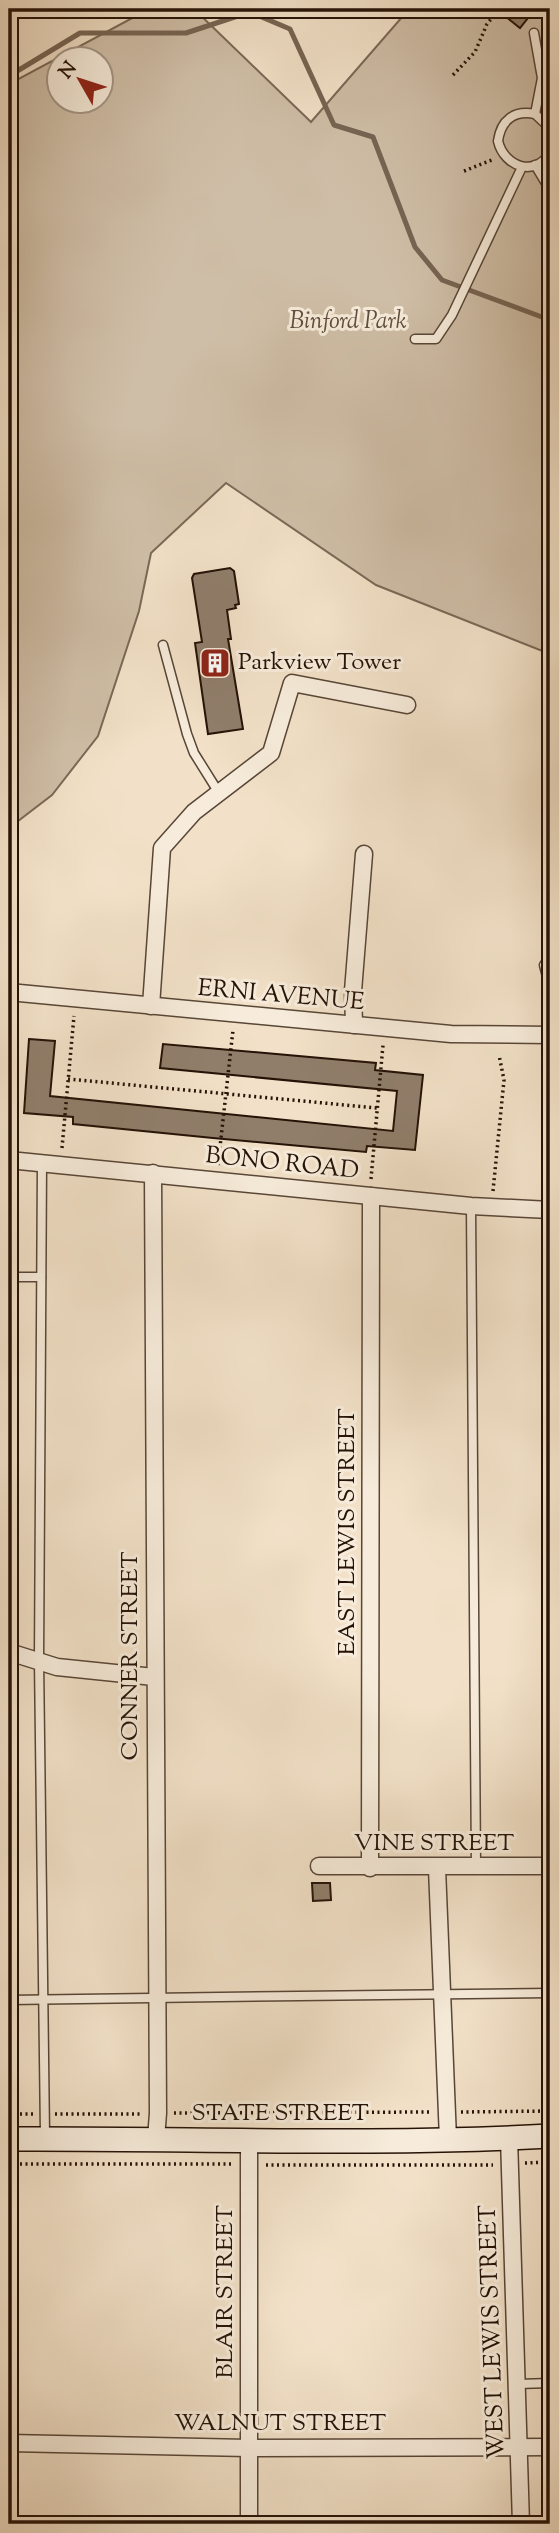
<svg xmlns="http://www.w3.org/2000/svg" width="559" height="2533" viewBox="0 0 559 2533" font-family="'Sorts Mill Goudy',serif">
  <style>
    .green { fill: #cfbea7; stroke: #7a6857; stroke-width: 2; fill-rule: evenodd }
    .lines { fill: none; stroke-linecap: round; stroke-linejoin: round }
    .stream { stroke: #766453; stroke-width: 5 }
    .building { fill: #907e6b; stroke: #251207; stroke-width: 2 }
    .lane-casing { stroke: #584637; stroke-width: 11 }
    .street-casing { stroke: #584637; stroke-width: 19 }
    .secondary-casing { stroke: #251207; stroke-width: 26 }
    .path { stroke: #251207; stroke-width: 3.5; stroke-dasharray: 2 3.5; stroke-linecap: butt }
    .lane { stroke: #f7ecdb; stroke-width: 8 }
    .street { stroke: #f7ecdb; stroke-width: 16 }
    .secondary { stroke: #f7ecdb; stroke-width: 23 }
    .labels { text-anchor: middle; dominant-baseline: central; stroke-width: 6; stroke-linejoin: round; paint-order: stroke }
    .park-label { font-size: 24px; font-style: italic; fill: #604e3f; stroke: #f7ecdb }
    .poi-label { font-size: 24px; fill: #251207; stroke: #f7ecdb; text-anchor: start }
    .street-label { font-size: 24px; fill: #251207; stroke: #f7ecdb }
  </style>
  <rect width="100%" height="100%" fill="#f2e1c8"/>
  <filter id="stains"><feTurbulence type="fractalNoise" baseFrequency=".00286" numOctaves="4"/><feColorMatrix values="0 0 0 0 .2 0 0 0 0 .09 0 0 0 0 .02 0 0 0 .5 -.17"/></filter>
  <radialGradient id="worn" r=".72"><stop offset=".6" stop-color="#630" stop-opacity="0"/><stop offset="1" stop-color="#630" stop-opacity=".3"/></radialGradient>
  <path class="green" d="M149,9H194L311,122L409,9H550V654L376,585L226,483L151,553L139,611L98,736L52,795L9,828V84ZM60,60H102V102H60Z"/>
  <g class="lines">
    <path class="stream" d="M9,76L80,33H186L250,12L290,29L334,125L373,137L415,247L442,280L550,320"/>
  </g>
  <g class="building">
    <path d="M496,9H535L520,28Z"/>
    <path d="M230,568L234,571L239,604L235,605L236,608L227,610L231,639H228L243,729L208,734L195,643L202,642L192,578L194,574Z"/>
    <path d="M29,1039L55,1041L50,1096L393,1131L397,1091L160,1068L163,1044L376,1063L375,1070L423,1075L415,1150L367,1146L366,1152L213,1138L73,1124V1117L24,1113Z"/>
    <path d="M312,1883H330L331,1900L313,1901Z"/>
  </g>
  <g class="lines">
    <g class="lane-casing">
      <g id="lane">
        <path d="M534,33L542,78L535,114"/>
        <path d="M550,128L535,114C514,110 501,120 498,141C504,167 536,178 550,152"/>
        <path d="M535,165L550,190"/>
        <path d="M415,339H436L452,315L522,167"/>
        <path d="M163,645L187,734L194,753L219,793"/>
        <path d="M550,957L544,965L550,988"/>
        <path d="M42,1163L39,1660L45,2136"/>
        <path d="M471,1206L476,1868"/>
        <path d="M9,1277H41"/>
        <path d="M9,2000C189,1997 370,1995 550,1993"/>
        <path d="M518,2384L550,2383"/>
      </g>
    </g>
    <g class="street-casing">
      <g id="street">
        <path d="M9,992L451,1034L550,1035"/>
        <path d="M151,1006L162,848L194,812L271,753L292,683L407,705"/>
        <path d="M354,1025L353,991L364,854"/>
        <path d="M9,1160L471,1206L550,1210"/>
        <path d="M153,1173L158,2113L156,2139"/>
        <path d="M9,1652L57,1667L154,1677"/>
        <path d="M319,1866H550"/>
        <path d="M370,1868L371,1196"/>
        <path d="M437,1868L448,2139"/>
        <path d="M509,2138L521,2524"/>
        <path d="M9,2443L248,2448L550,2447"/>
        <path d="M249,2524V2143"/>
      </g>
    </g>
    <g class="secondary-casing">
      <path id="secondary" d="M9,2139C189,2138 370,2146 550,2136"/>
    </g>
    <g class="path">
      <path d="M453,75L475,52L487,24L499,9"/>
      <path d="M464,171L492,160"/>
      <path d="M9,1065L14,1010"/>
      <path d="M68,1079L377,1108"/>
      <path d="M62,1148L74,1016"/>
      <path d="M218,1165L233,1030"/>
      <path d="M371,1179L383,1045"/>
      <path d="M493,1191L504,1080L499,1055"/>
      <path d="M461,2112L550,2111"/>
      <path d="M174,2113L429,2112"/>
      <path d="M9,2114H34"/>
      <path d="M55,2114H142"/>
      <path d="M525,2163L550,2162"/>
      <path d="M9,2164H234"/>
      <path d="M266,2165H493"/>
    </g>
    <use href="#lane" class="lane"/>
    <use href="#street" class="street"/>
    <use href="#secondary" class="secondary"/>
  </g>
  <defs>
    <g id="building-square" transform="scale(1.575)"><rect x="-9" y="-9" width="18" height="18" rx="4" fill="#8f2418" stroke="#f7ecdb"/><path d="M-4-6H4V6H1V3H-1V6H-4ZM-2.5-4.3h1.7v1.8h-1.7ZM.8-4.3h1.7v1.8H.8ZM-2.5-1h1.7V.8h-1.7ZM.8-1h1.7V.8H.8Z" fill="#fff"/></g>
  </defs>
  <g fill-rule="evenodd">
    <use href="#building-square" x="215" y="663"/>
  </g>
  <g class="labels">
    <g class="park-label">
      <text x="348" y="322">Binford Park</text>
    </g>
    <g class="poi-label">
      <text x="238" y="663">Parkview Tower</text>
    </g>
    <g class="street-label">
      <text transform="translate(281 996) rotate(5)">ERNI AVENUE</text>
      <text transform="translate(282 1164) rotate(6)">BONO ROAD</text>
      <text transform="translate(348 1532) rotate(-90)">EAST LEWIS STREET</text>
      <text transform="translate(131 1656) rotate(-90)">CONNER STREET</text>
      <text x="434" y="1844">VINE STREET</text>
      <text x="280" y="2114">STATE STREET</text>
      <text transform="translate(226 2292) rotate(-90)">BLAIR STREET</text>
      <text transform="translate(493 2332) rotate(-92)">WEST LEWIS STREET</text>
      <text x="280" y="2424">WALNUT STREET</text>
    </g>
  </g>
  <rect width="559" height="2533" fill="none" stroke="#f2e1c8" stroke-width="35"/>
  <rect x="10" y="10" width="538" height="2512" fill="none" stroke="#251207" stroke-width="3.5"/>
  <rect x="18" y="18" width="524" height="2498" fill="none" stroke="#251207" stroke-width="2"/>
  <g transform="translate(80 80) rotate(309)"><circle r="33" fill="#f7ecdb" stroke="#a39586" stroke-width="2"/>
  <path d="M0-5L12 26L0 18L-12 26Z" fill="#8f2418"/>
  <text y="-10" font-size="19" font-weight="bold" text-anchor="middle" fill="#251207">N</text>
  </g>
  <rect width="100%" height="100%" filter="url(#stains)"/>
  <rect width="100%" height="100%" fill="url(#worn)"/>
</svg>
